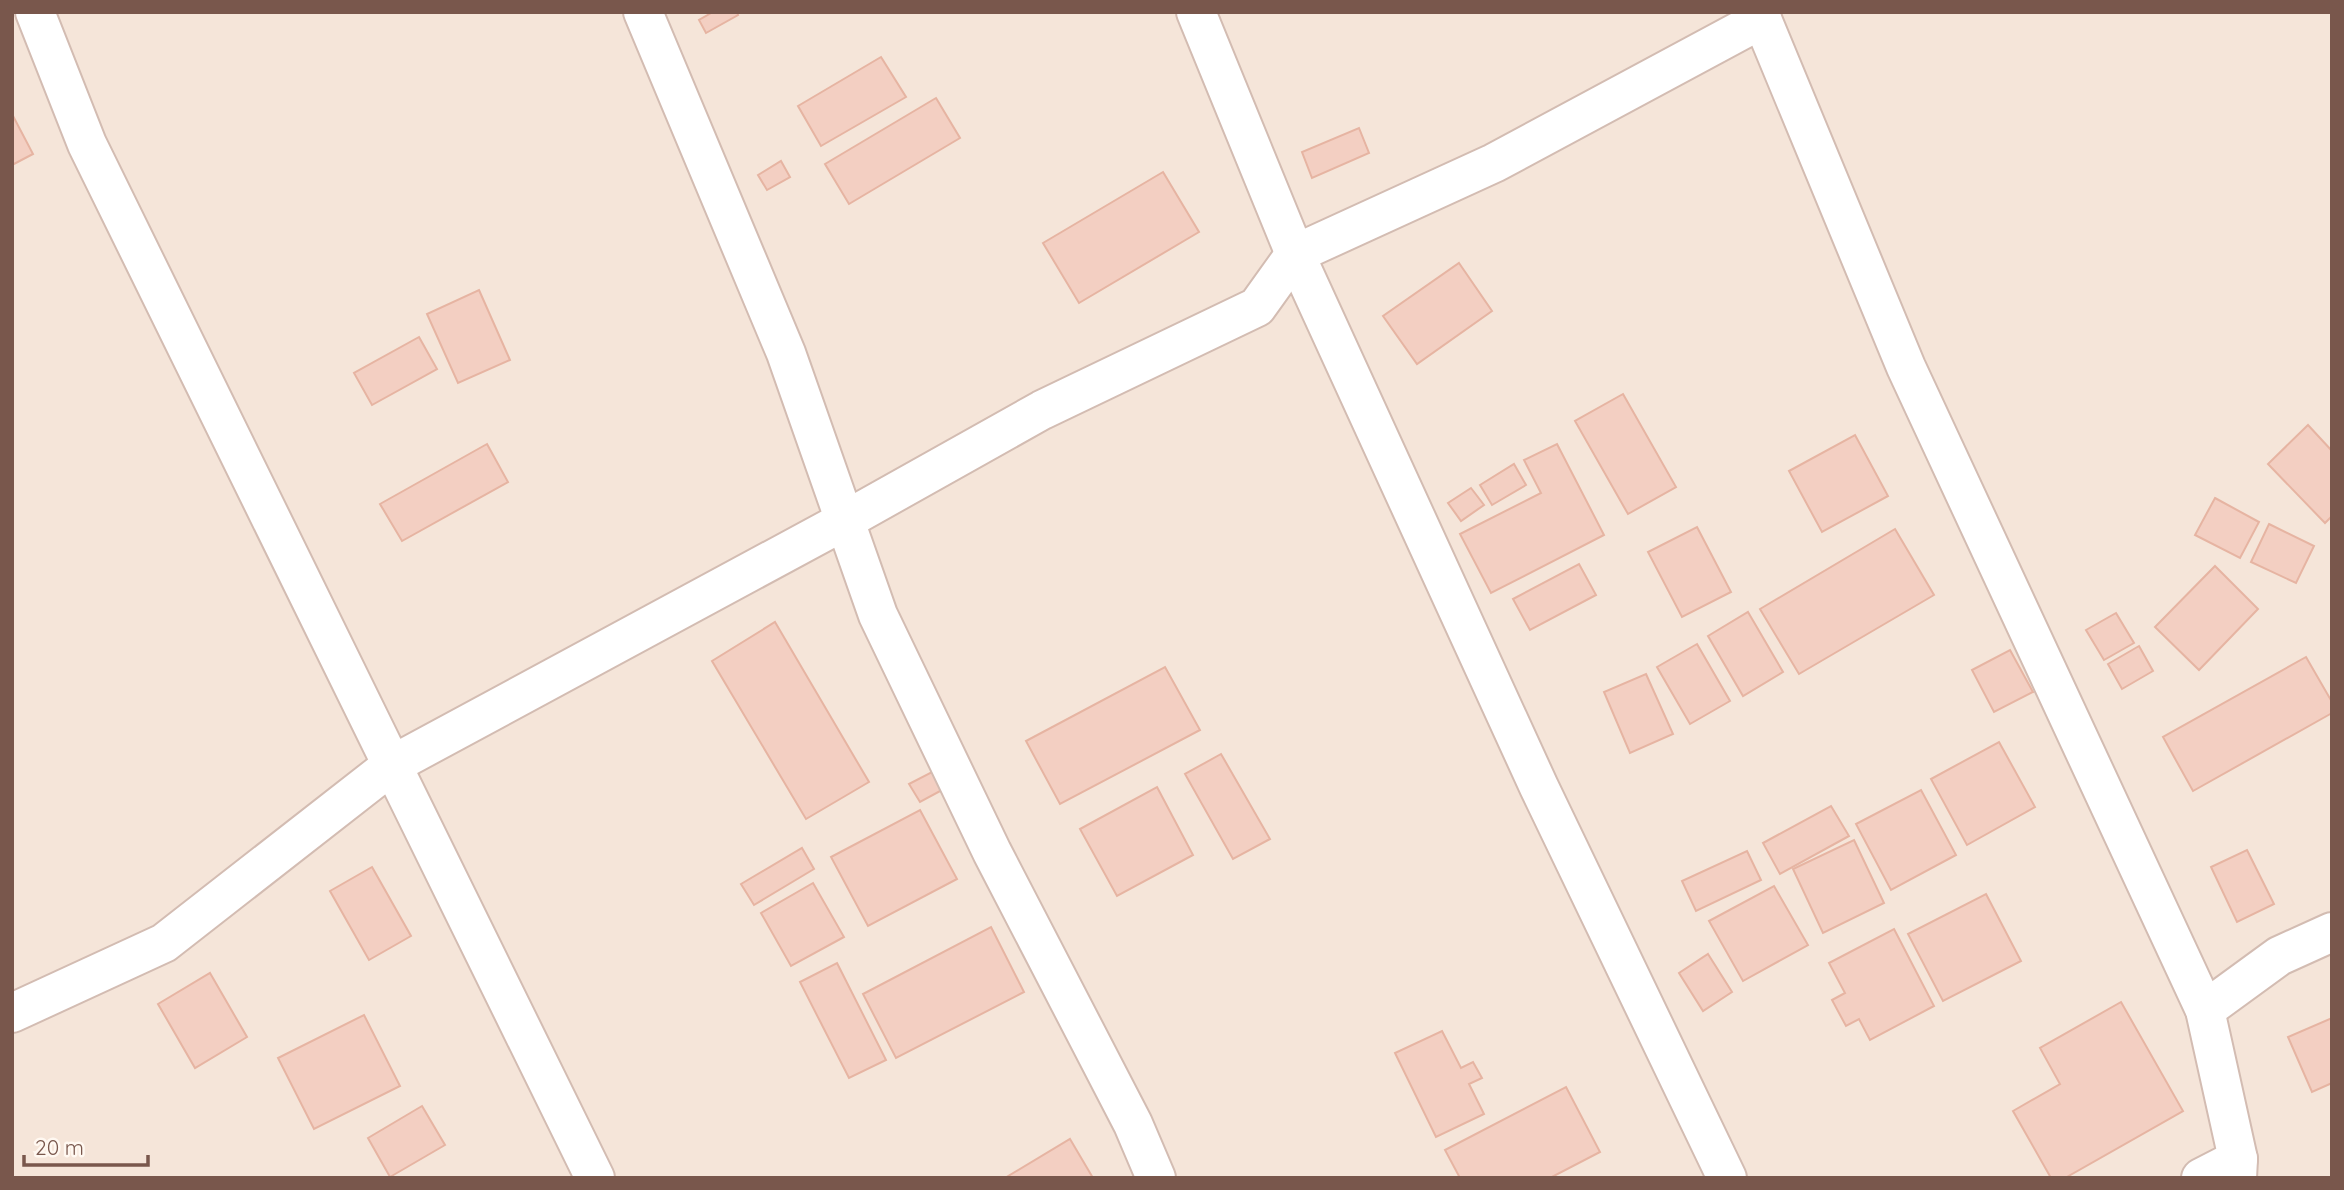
<svg xmlns="http://www.w3.org/2000/svg" width="2344" height="1190" viewBox="0 0 2344 1190" font-family="Quicksand,sans-serif">
  <style>
    .residential { fill: #f5e5d9 }
    .building { fill: #f3cfc2; stroke: #e6b4a2; stroke-width: 2 }
    .lines { fill: none; stroke-linecap: round; stroke-linejoin: round }
    .minor-casing { stroke: #d3bcb2; stroke-width: 42 }
    .tertiary-casing { stroke: #d3bcb2; stroke-width: 42 }
    .minor { stroke: #fff; stroke-width: 38 }
    .tertiary { stroke: #fff; stroke-width: 38 }
  </style>
  <rect width="100%" height="100%" fill="#fdf4ea"/>
  <rect class="residential" x="12" y="12" width="2320" height="1166"/>
  <g class="building">
    <path d="M713,12H737L738,15L706,33L699,20Z"/>
    <path d="M881,57L906,97L821,146L798,106Z"/>
    <path d="M936,98L960,138L849,204L825,164Z"/>
    <path d="M12,114L33,154L12,165Z"/>
    <path d="M1359,128L1369,153L1312,178L1302,152Z"/>
    <path d="M781,161L790,177L767,190L758,175Z"/>
    <path d="M1163,172L1199,232L1079,303L1043,243Z"/>
    <path d="M1459,263L1492,311L1417,364L1383,316Z"/>
    <path d="M479,290L510,360L458,383L427,314Z"/>
    <path d="M419,337L437,369L372,405L354,373Z"/>
    <path d="M1623,394L1676,487L1628,514L1575,421Z"/>
    <path d="M2308,425L2332,451V516L2325,523L2268,464Z"/>
    <path d="M1855,435L1888,496L1822,532L1789,471Z"/>
    <path d="M487,444L508,482L402,541L380,504Z"/>
    <path d="M1557,444L1604,535L1491,593L1460,534L1541,493L1524,460Z"/>
    <path d="M1514,464L1526,485L1492,505L1480,485Z"/>
    <path d="M1471,488L1484,505L1461,521L1448,503Z"/>
    <path d="M2215,498L2259,522L2240,558L2195,535Z"/>
    <path d="M2269,524L2314,546L2296,583L2251,562Z"/>
    <path d="M1697,527L1731,592L1682,617L1648,552Z"/>
    <path d="M1895,529L1934,595L1799,674L1760,609Z"/>
    <path d="M1579,564L1596,595L1530,630L1513,599Z"/>
    <path d="M2215,566L2258,609L2199,670L2155,627Z"/>
    <path d="M1748,612L1783,672L1743,696L1708,636Z"/>
    <path d="M2116,613L2134,643L2104,660L2086,630Z"/>
    <path d="M775,622L869,782L806,819L712,661Z"/>
    <path d="M1697,644L1730,701L1690,724L1657,667Z"/>
    <path d="M2139,646L2153,671L2122,689L2108,664Z"/>
    <path d="M2010,650L2033,692L1994,712L1972,670Z"/>
    <path d="M2306,657L2332,702V713L2193,791L2163,737Z"/>
    <path d="M1165,667L1200,730L1060,804L1026,741Z"/>
    <path d="M1646,674L1673,734L1630,753L1604,692Z"/>
    <path d="M1999,742L2035,807L1967,845L1931,779Z"/>
    <path d="M1221,754L1270,839L1233,859L1185,774Z"/>
    <path d="M932,772L942,790L920,802L909,784Z"/>
    <path d="M1157,787L1193,855L1117,896L1080,829Z"/>
    <path d="M1921,790L1956,855L1891,890L1856,824Z"/>
    <path d="M1831,806L1849,836L1780,874L1763,843Z"/>
    <path d="M920,810L957,879L868,926L831,857Z"/>
    <path d="M1854,840L1884,903L1823,933L1793,869Z"/>
    <path d="M802,848L814,869L754,905L741,884Z"/>
    <path d="M2247,850L2274,904L2237,922L2211,867Z"/>
    <path d="M1747,851L1761,880L1696,911L1682,881Z"/>
    <path d="M372,867L411,936L369,960L330,891Z"/>
    <path d="M813,883L844,937L791,966L761,913Z"/>
    <path d="M1774,886L1808,945L1743,981L1709,921Z"/>
    <path d="M1986,894L2021,961L1943,1001L1908,934Z"/>
    <path d="M991,927L1024,992L896,1058L863,994Z"/>
    <path d="M1894,929L1934,1006L1870,1040L1859,1019L1846,1026L1832,1000L1845,993L1829,963Z"/>
    <path d="M1708,954L1732,992L1703,1011L1679,973Z"/>
    <path d="M837,963L886,1060L849,1078L800,982Z"/>
    <path d="M210,973L247,1037L195,1068L158,1004Z"/>
    <path d="M2121,1002L2183,1111L2065,1178H2051L2013,1111L2060,1084L2040,1048Z"/>
    <path d="M364,1015L400,1086L314,1129L278,1058Z"/>
    <path d="M2332,1018V1083L2312,1092L2288,1037Z"/>
    <path d="M1442,1031L1461,1068L1473,1062L1482,1078L1469,1084L1484,1114L1436,1137L1395,1053Z"/>
    <path d="M1566,1087L1600,1152L1550,1178H1460L1445,1150Z"/>
    <path d="M422,1106L445,1145L390,1177L368,1138Z"/>
    <path d="M1070,1139L1093,1178H1005Z"/>
  </g>
  <g class="lines">
    <g class="minor-casing">
      <g id="minor">
        <path d="M35,12L87,144L392,765L844,521L1042,410L1257,307L1295,254L1494,163L1762,19"/>
        <path d="M1196,12L1295,254L1539,787L1727,1178"/>
        <path d="M2205,1010L2279,956L2332,932"/>
        <path d="M12,1013L164,943L392,765L595,1178"/>
        <path d="M2201,1178L2238,1159"/>
      </g>
    </g>
    <g class="tertiary-casing">
      <g id="tertiary">
        <path d="M643,12L786,353L878,615L992,852L1133,1124L1156,1178"/>
        <path d="M1759,12L1906,367L2205,1010L2238,1159L2237,1178"/>
      </g>
    </g>
    <use href="#minor" class="minor"/>
    <use href="#tertiary" class="tertiary"/>
  </g>
  <rect width="2344" height="1190" fill="none" stroke="#79574c" stroke-width="28"/>
  <path d="M24 1155v10h124v-10" fill="none" stroke="#79574c" stroke-width="3.5"/>
  <text x="35" y="1155" font-size="21" fill="#79574c" stroke="#fff8f1" stroke-width="5" paint-order="stroke">20 m</text>
</svg>
